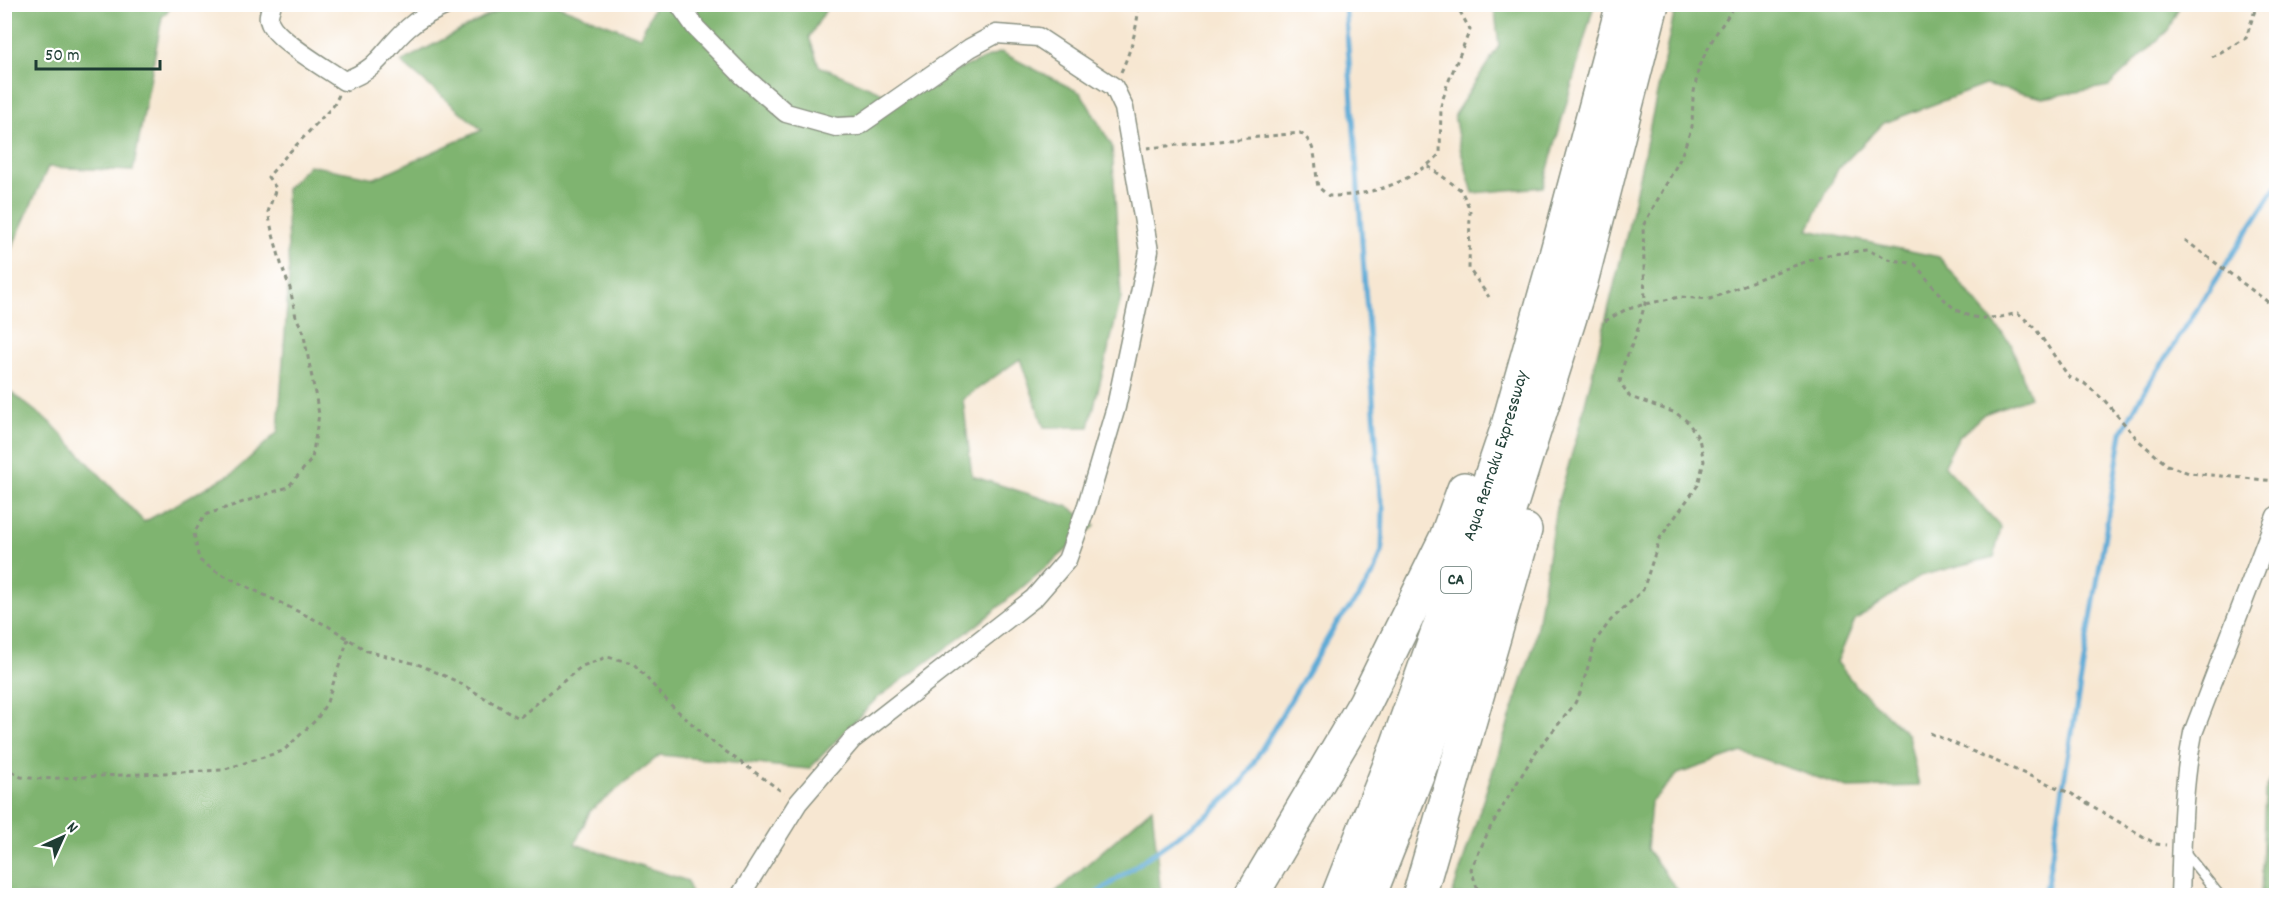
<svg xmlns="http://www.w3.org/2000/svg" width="2281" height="900" viewBox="0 0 2281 900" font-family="Dekko,sans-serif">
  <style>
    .forest { fill: #7fb470; stroke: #4f7852; stroke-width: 1.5 }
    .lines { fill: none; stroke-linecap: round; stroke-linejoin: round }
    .stream { stroke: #5daad6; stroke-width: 5 }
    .service-casing { stroke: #8b9283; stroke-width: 12 }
    .minor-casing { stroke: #8b9283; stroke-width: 21 }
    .motorway-casing { stroke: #8b9283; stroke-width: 36 }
    .path { stroke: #8b9283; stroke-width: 3; stroke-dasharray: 4.5 4.5; stroke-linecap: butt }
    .service { stroke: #fff; stroke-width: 9 }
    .minor { stroke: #fff; stroke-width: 18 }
    .motorway { stroke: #fff; stroke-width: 33 }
    .labels { text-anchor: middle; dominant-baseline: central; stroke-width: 5; stroke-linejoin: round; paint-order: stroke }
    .shield { fill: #fff; stroke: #627771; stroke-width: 1.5 }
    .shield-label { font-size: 16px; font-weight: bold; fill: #1f3d34 }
    .street-label { font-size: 18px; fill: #1f3d34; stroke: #fff }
  </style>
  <rect width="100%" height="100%" fill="#fff"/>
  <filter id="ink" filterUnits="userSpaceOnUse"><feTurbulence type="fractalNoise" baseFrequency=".0167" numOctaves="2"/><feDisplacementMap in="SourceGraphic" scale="12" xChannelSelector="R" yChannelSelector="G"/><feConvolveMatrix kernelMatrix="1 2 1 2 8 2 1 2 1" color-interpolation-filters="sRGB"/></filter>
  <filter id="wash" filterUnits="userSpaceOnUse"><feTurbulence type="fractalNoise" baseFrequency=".008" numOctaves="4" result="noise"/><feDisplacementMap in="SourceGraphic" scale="24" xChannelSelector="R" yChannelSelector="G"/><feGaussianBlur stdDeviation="1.35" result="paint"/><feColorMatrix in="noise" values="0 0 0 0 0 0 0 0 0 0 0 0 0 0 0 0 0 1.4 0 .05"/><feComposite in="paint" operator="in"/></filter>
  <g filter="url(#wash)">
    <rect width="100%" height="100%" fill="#f7e7d2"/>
    <g class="forest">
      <path d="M5,4L173,5L162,17L133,171L48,167L5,263Z"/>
      <path d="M508,5H556L640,37L655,5H829L809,37L819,66L892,97L1001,52L1081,93L1112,146L1121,298L1089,427H1044L1020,359L963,399L972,476L1069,507L1095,526L976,626L875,700L809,769L660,755L590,811L575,844L688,881L691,895H5L4,387L52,424L144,522L233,473L278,432L289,277L286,189L309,165L375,178L482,130L401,62Z"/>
      <path d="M1488,5H1594L1543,187L1473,193L1460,148L1454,115L1499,46L1495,12Z"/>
      <path d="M1676,5H2180L2168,30L2109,86L2043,98L1985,85L1884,123L1838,169L1808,230L1939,257L2011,344L2030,397L1984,414L1958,438L1944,465L2001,527L1994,557L1920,576L1855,620L1837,662L1855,685L1908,735L1919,786L1848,788L1742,752L1678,774L1651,802L1647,849L1681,895H1452L1534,645L1556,508L1577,436L1627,233Z"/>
      <path d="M2276,768V895H2261L2265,792Z"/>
      <path d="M1152,808L1161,895H1052Z"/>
    </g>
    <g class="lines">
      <g class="stream">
        <path d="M1093,896L1212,812L1242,782L1336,624L1358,598L1375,571L1382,551L1383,508L1380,496L1345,4"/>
        <path d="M2045,896L2122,432L2143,393L2276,187"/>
      </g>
    </g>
  </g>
  <g filter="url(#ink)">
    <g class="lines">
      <g class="service-casing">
        <path id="service" d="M2183,850L2220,896"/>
      </g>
      <g class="minor-casing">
        <g id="minor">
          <path d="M272,4C270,11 267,17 270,23C278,41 327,69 344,81C381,68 382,51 408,28C420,17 435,10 449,4"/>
          <path d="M679,4L696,28L742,75L786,113L836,127L858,126L970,48L996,34L1038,37L1114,87L1124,108L1149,251L1116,407L1087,505L1067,560L1034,598L852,740L798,803L740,896"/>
          <path d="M2180,896C2182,841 2182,787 2193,733L2276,516"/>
        </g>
      </g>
      <g class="motorway-casing">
        <g id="motorway">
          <path d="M1251,896L1365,703L1446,538L1464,489"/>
          <path id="s1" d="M1338,896L1395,752L1455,583L1507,429L1555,259L1623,4"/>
          <path d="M1369,896L1423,760L1484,590L1581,282L1652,4"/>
          <path d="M1419,896L1525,530"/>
        </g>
      </g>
      <g class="path">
        <path d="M2212,57L2246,38L2257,4"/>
        <path d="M1121,72C1131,50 1137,29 1139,4"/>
        <path d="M339,95L334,105L285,157L268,177L276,188L268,212L272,231L282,267L290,288L296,317L303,331L319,414L312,459L288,487L205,515L194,533L199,560L217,572L328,626L367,651L420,665L456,681L519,718L582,666L607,657L633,663L671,705L711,741L784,793"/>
        <path d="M1147,148L1300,133C1319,145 1314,166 1318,187L1329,196C1371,196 1410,183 1440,154L1441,106L1447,85L1470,30L1456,4"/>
        <path d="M1428,166L1461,190L1470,209L1469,269L1489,297"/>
        <path d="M2185,240L2276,308"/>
        <path d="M1605,321L1625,310L1645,304L1680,297L1710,299L1773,273L1826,255L1867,250L1888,259L1915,264C1949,305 1958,329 2018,313L2035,328L2069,377L2084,383L2105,401L2138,440L2167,465L2189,473L2276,481"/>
        <path d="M1930,733L2072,794L2156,844L2166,845"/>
        <path d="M4,767L21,777L41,779L222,770L283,751L317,719L327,702L348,639"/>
        <path d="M1482,896L1477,888L1471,869L1490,828L1535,753L1574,705L1580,693L1596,640L1611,620L1643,590L1660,538L1698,485L1704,461L1699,439L1688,422L1676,413L1630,397L1620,382L1624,363L1636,335L1645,304L1643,226L1680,159L1692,127L1693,97L1699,66L1715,35L1736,4"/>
      </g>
      <use href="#service" class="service"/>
      <use href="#minor" class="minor"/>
      <use href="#motorway" class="motorway"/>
    </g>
  </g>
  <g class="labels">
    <rect class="shield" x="1441" y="567" width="30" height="26" rx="4.5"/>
    <g class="shield-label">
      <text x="1456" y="580">CA</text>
    </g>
    <g class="street-label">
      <text stroke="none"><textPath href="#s1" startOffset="468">Aqua Renraku Expressway</textPath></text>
    </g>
  </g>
  <rect width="2281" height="900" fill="none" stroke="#fff" stroke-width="24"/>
  <g transform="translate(63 837) rotate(45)" stroke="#ffffff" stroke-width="4.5" paint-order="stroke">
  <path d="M0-4.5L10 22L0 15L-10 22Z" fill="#1f3d34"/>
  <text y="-9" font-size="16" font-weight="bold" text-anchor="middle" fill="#1f3d34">N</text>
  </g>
  <path d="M36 60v9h124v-9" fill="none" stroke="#1f3d34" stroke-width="3"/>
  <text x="45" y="60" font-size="18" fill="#1f3d34" stroke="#ffffff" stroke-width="4.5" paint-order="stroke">50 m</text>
</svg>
